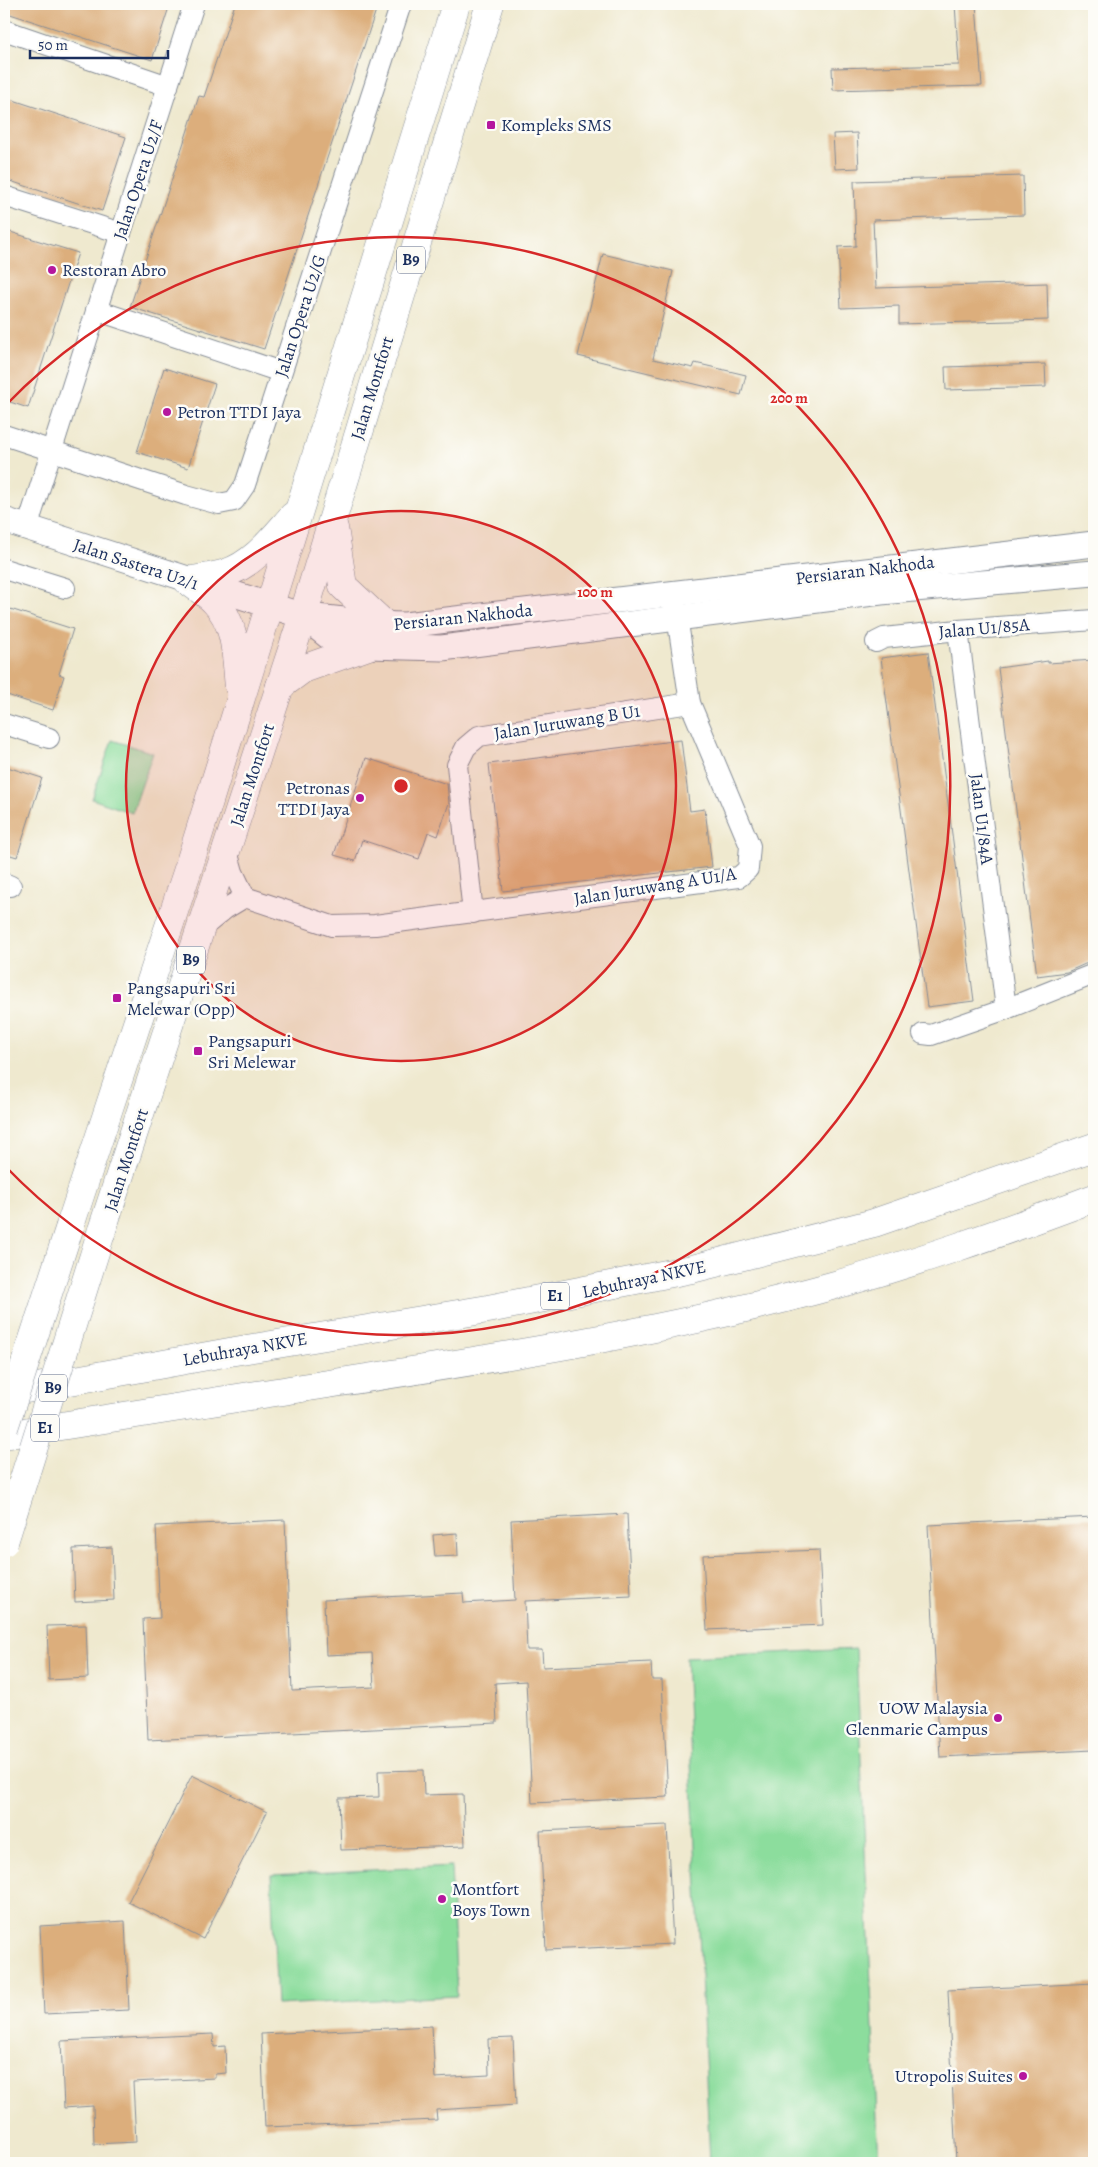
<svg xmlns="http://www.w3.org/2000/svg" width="1098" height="2167" viewBox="0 0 1098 2167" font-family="Alegreya,serif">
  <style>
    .green { fill: #8cdd9d; stroke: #54867e }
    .building { fill: #dcae7c }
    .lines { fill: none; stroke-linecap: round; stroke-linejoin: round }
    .minor-casing { stroke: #858c96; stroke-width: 22 }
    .tertiary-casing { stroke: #858c96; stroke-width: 27 }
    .primary-casing { stroke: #858c96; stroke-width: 29 }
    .motorway-casing { stroke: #858c96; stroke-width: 29 }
    .minor { stroke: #fff; stroke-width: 20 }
    .tertiary { stroke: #fff; stroke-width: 25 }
    .primary { stroke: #fff; stroke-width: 28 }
    .motorway { stroke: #fff; stroke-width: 28 }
    .primary-bridge-casing { stroke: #858c96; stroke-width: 29; stroke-linecap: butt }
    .primary-bridge { stroke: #fff; stroke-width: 28 }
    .ring { fill: none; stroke: #d62828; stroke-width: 2.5 }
    .poi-dot { fill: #b5179e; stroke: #fdfcf7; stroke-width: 2 }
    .labels { text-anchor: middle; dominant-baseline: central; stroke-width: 5; stroke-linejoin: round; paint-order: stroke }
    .shield { fill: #fdfcf7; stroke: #5f6c8c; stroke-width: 1 }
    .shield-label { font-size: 16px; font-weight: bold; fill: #1b2f5e }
    .poi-label { font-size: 18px; fill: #1b2f5e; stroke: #fdfcf7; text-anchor: start }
    .street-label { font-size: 18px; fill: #1b2f5e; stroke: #fdfcf7 }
    .centre { fill: #d62828; stroke: #fdfcf7; stroke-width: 2.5 }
    .ring-label { font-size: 15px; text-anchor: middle; font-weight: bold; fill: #d62828; stroke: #fdfcf7; stroke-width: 5; stroke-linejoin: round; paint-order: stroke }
  </style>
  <rect width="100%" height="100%" fill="#fdfcf7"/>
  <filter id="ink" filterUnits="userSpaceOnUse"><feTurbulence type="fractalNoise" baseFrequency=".02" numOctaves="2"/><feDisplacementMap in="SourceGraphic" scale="10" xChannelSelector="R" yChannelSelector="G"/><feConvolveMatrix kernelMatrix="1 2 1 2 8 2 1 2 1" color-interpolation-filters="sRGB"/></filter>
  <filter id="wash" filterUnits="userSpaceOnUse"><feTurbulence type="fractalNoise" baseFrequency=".0096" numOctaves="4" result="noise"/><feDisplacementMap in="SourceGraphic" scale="20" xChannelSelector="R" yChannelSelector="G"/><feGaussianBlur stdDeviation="1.12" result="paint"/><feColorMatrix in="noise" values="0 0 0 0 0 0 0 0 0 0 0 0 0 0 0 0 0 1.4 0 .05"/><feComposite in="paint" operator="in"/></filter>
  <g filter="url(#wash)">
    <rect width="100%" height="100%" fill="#efe9cf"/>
    <g class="green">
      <path d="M112,740L153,753L132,813L92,799Z"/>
      <path d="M856,1649L879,2163H710L686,1657Z"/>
      <path d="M451,1866L457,1996L277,2005L271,1875Z"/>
    </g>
    <g id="blocks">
      <g class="building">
        <path d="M4,4H170L152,60L4,12Z"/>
        <path d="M235,4H378L264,349L130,307L199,96L204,97Z"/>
        <path d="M955,4H976L982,86L833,90L832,68L959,65Z"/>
        <path d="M4,97L126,137L102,211L4,179Z"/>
        <path d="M857,133L859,168L835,169L833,134Z"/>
        <path d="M1023,176L1024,215L873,220L876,288L1047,283L1048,320L899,324V306L841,308L838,247L856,246L854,181Z"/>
        <path d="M4,230L78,253L28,408L4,400Z"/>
        <path d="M603,254L673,271L653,359L693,368L695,363L746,375L741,395L578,356Z"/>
        <path d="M1045,364L1046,387L946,390L945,367Z"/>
        <path d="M164,368L215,384L188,468L137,452Z"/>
        <path d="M4,607L73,629L59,674L64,676L53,710L4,694Z"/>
        <path d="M928,652L974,1001L927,1007L881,658Z"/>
        <path d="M1094,660V960L1067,972L1037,976L998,668L1048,661V663Z"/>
        <path d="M681,740L690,811L705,809L712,867L503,891L489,764Z"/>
        <path d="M366,758L447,784L449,803L438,836L428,832L419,859L362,840L355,861L334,855Z"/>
        <path d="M4,766L42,778L17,857L4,853Z"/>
        <path d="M627,1514L631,1596L525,1601L527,1650H542L543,1667L651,1662L652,1680H662L668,1797L532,1803L526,1681L495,1683L497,1723L148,1740L143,1619L160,1618L156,1526L285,1520L292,1691L374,1687L372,1653L326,1655L324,1600L463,1593L464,1603L515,1600L511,1520Z"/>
        <path d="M1094,1517V1750L940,1757L928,1525Z"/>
        <path d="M457,1533L458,1556L435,1557L433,1535Z"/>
        <path d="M112,1547L114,1600L75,1602L73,1549Z"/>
        <path d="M819,1550L823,1625L707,1630L703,1555Z"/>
        <path d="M86,1625L88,1678L49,1680L47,1626Z"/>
        <path d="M423,1770L424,1795L463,1794L465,1846L341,1850L339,1798L379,1797L378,1771Z"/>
        <path d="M192,1775L267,1812L203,1939L128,1902Z"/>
        <path d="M667,1825L673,1944L546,1950L540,1831Z"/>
        <path d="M125,1921L129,2010L44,2014L40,1926Z"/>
        <path d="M1094,1983V2163H956L948,1990Z"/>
        <path d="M432,2026L435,2078L489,2075L488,2039L513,2038L516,2105L436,2110L437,2120L265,2127L261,2034Z"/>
        <path d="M213,2034L214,2047L225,2046L226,2073L215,2074V2078L133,2082L136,2142L94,2144L93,2106L64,2108L61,2041Z"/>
      </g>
    </g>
  </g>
  <g filter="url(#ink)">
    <use href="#blocks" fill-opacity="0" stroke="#858c96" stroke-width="1"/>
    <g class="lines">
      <g class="minor-casing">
        <g id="minor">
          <path d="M4,30L168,86"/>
          <path d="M4,196L121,233"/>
          <path d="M96,310L281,372"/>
          <path d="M4,435L186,495L219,504L234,501L245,485L401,4"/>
          <path d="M27,528L194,4"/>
          <path d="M4,569L65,588"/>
          <path d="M958,630L1006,1009"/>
          <path d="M876,642L884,638L958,630L1094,620"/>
          <path d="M4,724L49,738"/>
          <path d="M227,851L233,872L245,897"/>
          <path d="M4,883L11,886"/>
          <path d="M245,897L332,926L375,925L739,877L748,869L750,846L690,703L675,603"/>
          <path d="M473,913L457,765L466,747L479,736L690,703"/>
          <path d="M202,928L225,909L245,897"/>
          <path d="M923,1034L931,1035L1006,1009L1094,974"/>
        </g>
      </g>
      <g class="tertiary-casing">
        <g id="tertiary">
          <path d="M4,520L303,616C337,618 371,625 405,625L1094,544"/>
          <path d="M303,616L328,636L368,646L442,648L881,592L1094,573"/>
        </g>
      </g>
      <g class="primary-casing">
        <g id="primary">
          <path d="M334,528L343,586L385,625"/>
          <path d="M188,581C200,578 214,577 226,573C254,564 274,537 293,516"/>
          <path d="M188,581C197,588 208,594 215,602C237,624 236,659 239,687"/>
          <path d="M280,686L303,669L368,646"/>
          <path d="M70,1226L188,869L456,4"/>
          <path d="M101,1233L303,616L490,4"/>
        </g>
      </g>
      <g class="motorway-casing">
        <g id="motorway">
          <path d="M4,1393L235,1351L488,1309L692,1269L874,1223L1094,1147"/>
          <path d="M4,1435C94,1421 185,1406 276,1392C457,1364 639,1338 817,1290C911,1265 1003,1232 1094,1198"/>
        </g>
      </g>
      <use href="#minor" class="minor"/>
      <use href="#tertiary" class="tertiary"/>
      <use href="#primary" class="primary"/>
      <use href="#motorway" class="motorway"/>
      <g class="primary-bridge-casing">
        <g id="primary-bridge">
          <path d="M4,1428L70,1226"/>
          <path d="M4,1542L101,1233"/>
        </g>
      </g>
      <use href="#primary-bridge" class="primary-bridge"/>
    </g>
  </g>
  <circle cx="401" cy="786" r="275" fill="#d62828" fill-opacity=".12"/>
  <g class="ring">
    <circle cx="401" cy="786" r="275"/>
    <path d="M6 405A549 549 0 1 1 6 1167"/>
  </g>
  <g class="poi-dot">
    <rect x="486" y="120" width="10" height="10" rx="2.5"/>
    <circle cx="52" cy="270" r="5"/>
    <circle cx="167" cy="412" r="5"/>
    <circle cx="360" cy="798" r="5"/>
    <rect x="112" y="993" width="10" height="10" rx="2.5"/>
    <rect x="193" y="1046" width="10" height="10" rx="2.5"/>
    <circle cx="998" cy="1718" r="5"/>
    <circle cx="442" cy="1899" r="5"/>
    <circle cx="1023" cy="2076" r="5"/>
  </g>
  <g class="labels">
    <g class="shield">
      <rect x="397" y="246.5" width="28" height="27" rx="4"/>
      <rect x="177" y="946.5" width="28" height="27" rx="4"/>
      <rect x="541" y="1282.5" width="28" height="27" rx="4"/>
      <rect x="39" y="1374.5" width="28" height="27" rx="4"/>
      <rect x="31" y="1414.5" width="28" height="27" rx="4"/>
    </g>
    <g class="shield-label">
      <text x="411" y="260">B9</text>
      <text x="191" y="960">B9</text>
      <text x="555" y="1296">E1</text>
      <text x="53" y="1388">B9</text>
      <text x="45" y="1428">E1</text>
    </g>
    <g class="poi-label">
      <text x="501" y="125">Kompleks SMS</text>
      <text x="62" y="270">Restoran Abro</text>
      <text x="177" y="412">Petron TTDI Jaya</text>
      <text x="350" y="788" text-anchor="end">Petronas<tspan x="350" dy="21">TTDI Jaya</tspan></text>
      <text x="127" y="988">Pangsapuri Sri<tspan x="127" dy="21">Melewar (Opp)</tspan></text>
      <text x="208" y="1041">Pangsapuri<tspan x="208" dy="21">Sri Melewar</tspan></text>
      <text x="988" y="1708" text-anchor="end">UOW Malaysia<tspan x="988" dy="21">Glenmarie Campus</tspan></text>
      <text x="452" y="1889">Montfort<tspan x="452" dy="21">Boys Town</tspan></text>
      <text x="1013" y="2076" text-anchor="end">Utropolis Suites</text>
    </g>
    <g class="street-label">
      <text transform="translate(138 180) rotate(-72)">Jalan Opera U2/F</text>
      <text transform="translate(300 316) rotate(-72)">Jalan Opera U2/G</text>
      <text transform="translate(372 388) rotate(-73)">Jalan Montfort</text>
      <text transform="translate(136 564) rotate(18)">Jalan Sastera U2/1</text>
      <text transform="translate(865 570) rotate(-7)">Persiaran Nakhoda</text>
      <text transform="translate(463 617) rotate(-6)">Persiaran Nakhoda</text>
      <text transform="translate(984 628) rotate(-5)">Jalan U1/85A</text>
      <text transform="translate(567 722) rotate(-9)">Jalan Juruwang B U1</text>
      <text transform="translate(252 775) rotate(-72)">Jalan Montfort</text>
      <text transform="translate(982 819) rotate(83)">Jalan U1/84A</text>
      <text transform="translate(655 886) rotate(-9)">Jalan Juruwang A U1/A</text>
      <text transform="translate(126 1160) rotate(-72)">Jalan Montfort</text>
      <text transform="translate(644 1279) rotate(-12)">Lebuhraya NKVE</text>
      <text transform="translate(245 1349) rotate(-10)">Lebuhraya NKVE</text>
    </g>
  </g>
  <circle cx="401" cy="786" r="8" class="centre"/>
  <g class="ring-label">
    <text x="789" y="403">200 m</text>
    <text x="595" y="597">100 m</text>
  </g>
  <rect width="1098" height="2167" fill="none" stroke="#fdfcf7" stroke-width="20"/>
  <path d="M30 50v8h138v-8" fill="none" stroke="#1b2f5e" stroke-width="2.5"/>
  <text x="38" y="50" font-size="15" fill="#1b2f5e" stroke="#fdfcf7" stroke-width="4" paint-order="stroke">50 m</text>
</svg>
